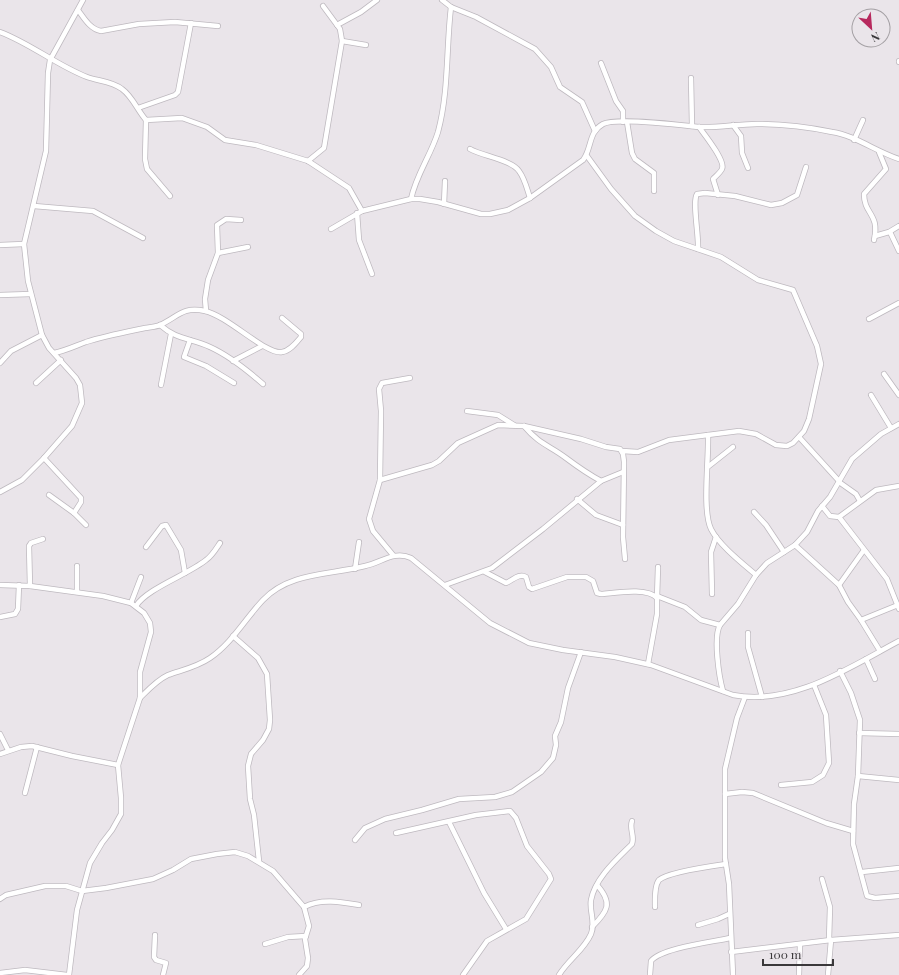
<svg xmlns="http://www.w3.org/2000/svg" width="899" height="975" viewBox="0 0 899 975" font-family="'Playfair Display',serif">
  <style>
    .lines { fill: none; stroke-linecap: round; stroke-linejoin: round }
    .minor-casing { stroke: #beb9bf; stroke-width: 6 }
    .minor { stroke: #fff; stroke-width: 4.5 }
  </style>
  <rect width="100%" height="100%" fill="#eae5ea"/>
  <g class="lines">
    <g class="minor-casing">
      <g id="minor">
        <path d="M442,0L451,7L476,17L535,49L551,67L560,87L582,102L595,131"/>
        <path d="M78,10C84,18 90,29 101,31L139,24L175,22L218,26"/>
        <path d="M337,25L361,12L377,0"/>
        <path d="M0,32C30,43 56,65 87,77C98,81 112,81 122,89C133,97 137,110 146,120L182,118L207,127L225,140L256,145L308,161L349,188L362,211"/>
        <path d="M342,41L366,45"/>
        <path d="M899,62V61"/>
        <path d="M601,63L616,101L623,111V122"/>
        <path d="M691,78L692,126"/>
        <path d="M138,108L175,95L178,92L191,23"/>
        <path d="M146,120L145,159L147,169L170,196"/>
        <path d="M627,122L632,153L635,159L654,173V191"/>
        <path d="M733,125L741,136L742,153L748,168"/>
        <path d="M699,127C704,134 726,161 722,169C720,173 716,176 713,179L718,195"/>
        <path d="M854,140L863,120"/>
        <path d="M470,149C482,156 512,160 519,171C525,179 527,189 530,198"/>
        <path d="M587,156L611,189L635,216L656,231L674,241L721,257L758,280L793,290L817,346L821,364L809,419L804,431L793,443L787,446L776,445L756,434L739,431L669,440L638,452L622,451"/>
        <path d="M308,161L324,148L342,41L340,29L323,6"/>
        <path d="M411,199C416,175 431,155 438,132C449,91 446,49 451,7"/>
        <path d="M444,204L445,181"/>
        <path d="M34,206L93,211L143,238"/>
        <path d="M357,213L359,240L372,274"/>
        <path d="M331,229L362,211L411,199H420L438,202L481,214H490L508,210L530,198L583,160C592,149 588,132 603,124C617,117 680,125 699,127C718,128 738,124 757,124C781,124 808,127 832,132C854,135 877,152 899,159"/>
        <path d="M890,232L899,251"/>
        <path d="M875,236L889,232L899,226"/>
        <path d="M874,240C880,213 864,215 864,194L886,169L879,152"/>
        <path d="M0,245L24,244"/>
        <path d="M698,249C699,236 692,201 697,194L705,193L735,196L771,205L782,203L797,195L806,167"/>
        <path d="M218,253L248,247"/>
        <path d="M0,295L31,294"/>
        <path d="M206,311L205,299L208,280L218,253L217,225L226,219L241,220"/>
        <path d="M869,319L899,303"/>
        <path d="M160,325C177,340 191,338 210,347C230,356 247,370 263,384"/>
        <path d="M190,340L184,357L206,366L234,383"/>
        <path d="M54,353C65,351 75,346 86,342C105,336 126,332 145,328C150,327 156,327 160,325C178,317 182,306 205,311C228,316 266,355 282,352C290,351 296,343 301,337V334L282,318"/>
        <path d="M233,361L262,346"/>
        <path d="M0,363L11,351L42,335"/>
        <path d="M884,374L899,395"/>
        <path d="M36,383L61,360"/>
        <path d="M161,385L171,334"/>
        <path d="M871,395L891,428"/>
        <path d="M467,411L498,415L514,425"/>
        <path d="M524,426C540,445 549,445 566,458C578,467 588,474 601,481"/>
        <path d="M708,435C709,459 702,510 711,529C719,545 742,563 756,575"/>
        <path d="M799,437L839,481"/>
        <path d="M44,458L81,498V502L74,513"/>
        <path d="M709,466L733,447"/>
        <path d="M380,480L432,465L439,461L458,443L498,425L524,426L581,439L606,447L620,449L623,454L624,462L623,537L625,559"/>
        <path d="M839,482L856,494L860,501"/>
        <path d="M0,492L22,480L44,458L72,426L82,403L80,385L76,378L49,348L42,335L28,281L24,244L46,151L48,73L50,60L83,0"/>
        <path d="M49,495L74,513L86,525"/>
        <path d="M577,499L596,515L623,525"/>
        <path d="M822,506L830,516L839,517L887,579L899,609"/>
        <path d="M754,512L766,525L784,552"/>
        <path d="M839,517L876,490L899,486"/>
        <path d="M795,545L839,585L848,602L861,620L880,651"/>
        <path d="M146,547L162,526L166,525L181,550L185,573"/>
        <path d="M393,555L373,531L369,519L380,480L381,411L379,389L382,383L410,378"/>
        <path d="M355,569L359,542"/>
        <path d="M485,572L506,583C513,580 519,573 526,577L529,587L532,589L567,577H586L593,581L597,593L601,594C615,593 647,587 657,598V614L648,664"/>
        <path d="M0,585L30,586L103,596L131,603L144,613L150,623L151,632L140,672V698L118,765L121,798V814L112,830L102,843L90,863L77,910L69,975"/>
        <path d="M445,585L492,568L543,529L601,481L623,472"/>
        <path d="M839,585L864,550"/>
        <path d="M30,586L29,546L31,543L43,539"/>
        <path d="M77,592V566"/>
        <path d="M712,594L711,552L716,537"/>
        <path d="M657,596L685,607L701,620L720,625"/>
        <path d="M657,598L658,567"/>
        <path d="M131,603L141,577"/>
        <path d="M136,606C146,589 189,574 206,560C212,556 216,549 220,543"/>
        <path d="M0,617L15,614L18,609L19,585"/>
        <path d="M861,620L898,605"/>
        <path d="M748,633V647L762,697"/>
        <path d="M233,636L258,658L267,674L270,720L269,729L263,740L251,754L248,766L250,799L254,815L259,861"/>
        <path d="M866,659L875,679"/>
        <path d="M840,671L851,693L860,720L858,776L854,804L853,844L867,896L875,898L899,896"/>
        <path d="M723,691C719,677 713,637 720,625L738,604L756,575L767,563L795,545L807,532L818,511L830,497L852,459L881,434L899,424"/>
        <path d="M140,698C148,690 157,680 168,675C182,670 197,667 210,658C232,643 245,619 263,600C289,572 330,575 365,566C381,563 394,550 411,558L490,623L529,643L563,650L615,657L651,665L733,695C793,706 848,668 899,641"/>
        <path d="M859,733L899,734"/>
        <path d="M0,734L8,750"/>
        <path d="M0,754L21,747L32,746L72,756L118,765"/>
        <path d="M858,776L899,780"/>
        <path d="M781,785L812,782L823,775L829,763L826,715L814,685"/>
        <path d="M25,793L37,747"/>
        <path d="M725,794L742,792L753,793L826,823L853,831"/>
        <path d="M449,822L484,893L506,929"/>
        <path d="M396,833L476,815L510,811L516,818L527,846L549,874L551,879L526,919L487,941L463,975"/>
        <path d="M355,840L365,828L385,819L422,810L459,799L495,797L512,792L541,772L553,758L556,745L555,736L561,722L568,688L581,652"/>
        <path d="M862,872L899,868"/>
        <path d="M822,879L830,907L829,940"/>
        <path d="M0,899L6,895L45,886H66L82,891L106,888L153,879L173,870L191,859L217,854L235,852L248,856L273,871L304,907L309,926L305,939L308,958L307,966L299,975"/>
        <path d="M304,907C321,898 342,902 359,905"/>
        <path d="M655,907C655,900 654,886 659,880C668,872 712,866 726,864"/>
        <path d="M698,925L718,919L729,914"/>
        <path d="M592,927C608,911 613,903 597,885"/>
        <path d="M155,935L154,957L156,960L166,963L163,975"/>
        <path d="M265,944L288,937L306,936"/>
        <path d="M731,952L831,940L899,935"/>
        <path d="M0,973L25,970L67,975"/>
        <path d="M559,975C568,960 584,950 591,934C596,923 589,911 591,900C595,878 617,859 632,844C635,836 629,829 632,821"/>
        <path d="M650,975L651,961C661,948 712,942 730,938"/>
        <path d="M733,975L729,884L725,858V769L737,718L745,697"/>
        <path d="M799,975L800,945"/>
        <path d="M828,975L831,940"/>
      </g>
    </g>
    <use href="#minor" class="minor"/>
  </g>
  <g transform="translate(871 28) rotate(154)"><circle r="19" fill="#eae5ea" stroke="#a4a0a4"/>
  <path d="M0-3L7 15L0 10L-7 15Z" fill="#b7295e"/>
  <text y="-6" font-size="11" font-weight="bold" text-anchor="middle" fill="#3a383a">N</text>
  </g>
  <path d="M763 959v6h70v-6" fill="none" stroke="#3a383a" stroke-width="2"/>
  <text x="769" y="959" font-size="12" fill="#3a383a" stroke="#eae5ea" stroke-width="3" paint-order="stroke">100 m</text>
</svg>
